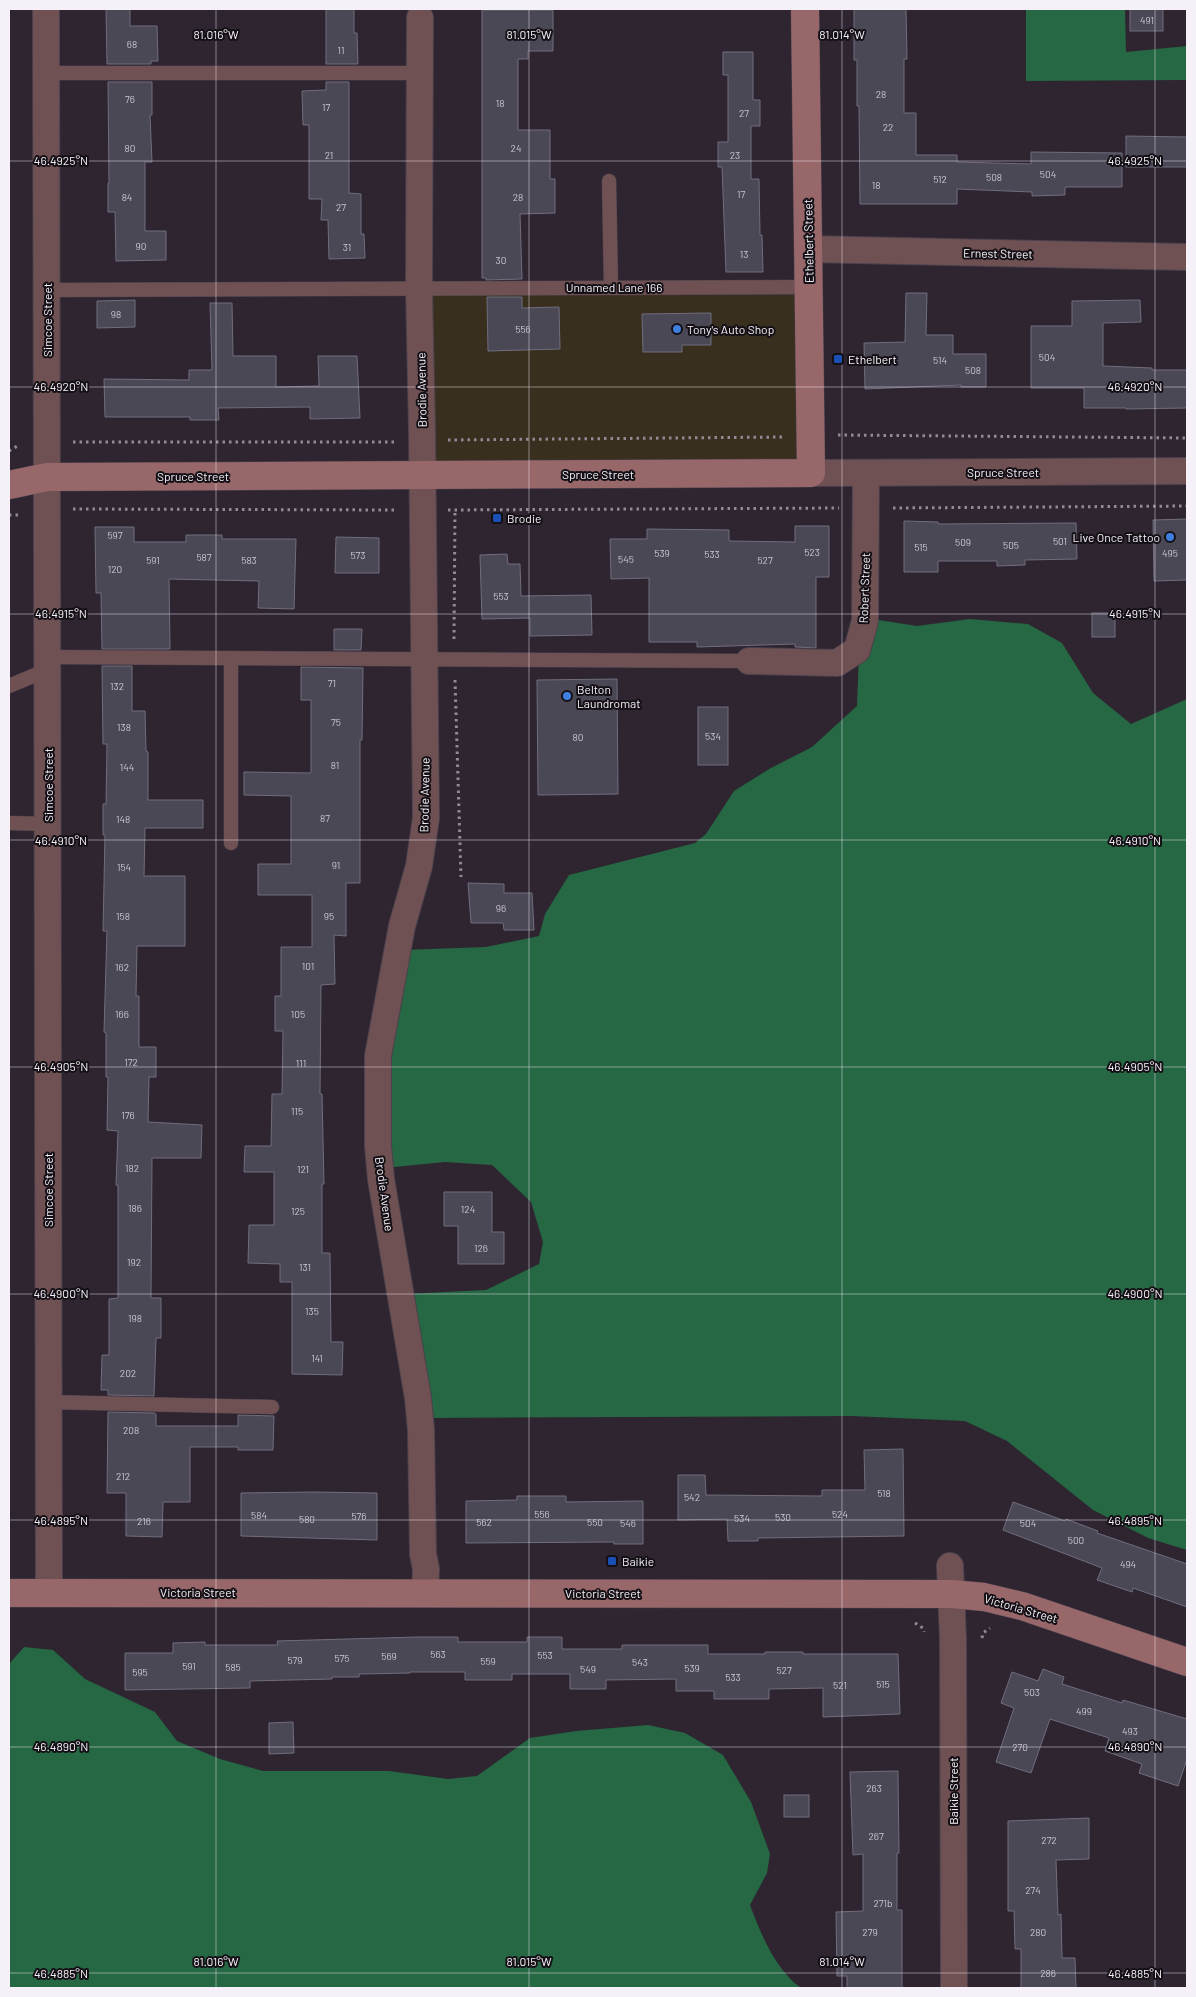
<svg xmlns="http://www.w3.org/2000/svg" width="1196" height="1997" viewBox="0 0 1196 1997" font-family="Barlow,sans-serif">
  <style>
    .commercial { fill: #392f1f }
    .forest { fill: #256843 }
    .building { fill: #4b4856; stroke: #706d7d }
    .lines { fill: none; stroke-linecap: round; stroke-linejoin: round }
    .lane-casing { stroke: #4a414d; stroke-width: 15 }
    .street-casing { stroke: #4a414d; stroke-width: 28 }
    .secondary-casing { stroke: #4a414d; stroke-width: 29 }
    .path { stroke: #928b95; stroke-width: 3; stroke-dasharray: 2.5 4; stroke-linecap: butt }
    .lane { stroke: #705153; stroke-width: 14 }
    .street { stroke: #705153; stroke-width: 26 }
    .secondary { stroke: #97676a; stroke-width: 28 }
    .ticks { fill: none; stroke: #f6f0f8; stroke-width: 1; stroke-opacity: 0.45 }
    .shop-dot { fill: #3f7fe0; stroke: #141015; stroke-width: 2 }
    .transit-dot { fill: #1a4fb4; stroke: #141015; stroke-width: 2 }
    .labels { text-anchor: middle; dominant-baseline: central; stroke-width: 4; stroke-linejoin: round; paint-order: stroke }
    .number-label { font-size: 10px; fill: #cbc6d0 }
    .street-label { font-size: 12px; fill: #f6f0f8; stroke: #141015 }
    .poi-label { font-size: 12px; fill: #f6f0f8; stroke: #141015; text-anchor: start }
    .ticks-label { font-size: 12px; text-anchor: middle; fill: #f6f0f8; stroke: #141015; stroke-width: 4; stroke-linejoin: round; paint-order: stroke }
  </style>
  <rect width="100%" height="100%" fill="#2e2531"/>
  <path class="commercial" d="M807,289L808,470L424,472L421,291Z"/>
  <g class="forest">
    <path d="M1026,9H1125L1126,52L1187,46V80L1026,81Z"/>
    <path d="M872,619L917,626L970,619L1028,624L1062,643L1093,693L1131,724L1187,699V1550L1148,1538L1093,1510L1007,1441L965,1421L851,1416L426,1418L405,1294L486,1290L539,1264L543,1242L531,1202L492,1165L445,1162L384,1168L380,1144L403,950L486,947L539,936L545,914L569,875L695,843L706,834L734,791L771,768L812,747L857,706L859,654Z"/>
    <path d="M24,1647L53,1650L85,1679L155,1712L177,1741L220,1759L263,1771H389L448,1779L477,1776L530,1738L576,1731L648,1725L685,1733L723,1755L751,1802L770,1854L767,1873L750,1905C761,1934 775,1969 801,1988H9V1716L10,1714L9,1664Z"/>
  </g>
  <g class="building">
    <path d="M106,9H130V26H157L158,61H151V64H107Z"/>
    <path d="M326,9H354V33H357L358,64H326Z"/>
    <path d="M854,9H906L907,59H904V113H916V155H957V162L1031,164V152L1122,153V187H1065V195L1032,196V192L957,189V204H860L859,106H857V60H854Z"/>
    <rect x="1130" y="9" width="33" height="22"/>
    <path d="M482,10H553V51H528V59H518V130H550V179H555V213L520,214L522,279L486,280V278H482Z"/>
    <path d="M723,52H753V100H760V126H751V179H759L760,235H762L763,272H726L722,167H718V142H728V75H723Z"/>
    <path d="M108,82H152V115H150L152,162H145V231H166V260L116,261L115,212H108V183H109Z"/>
    <path d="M326,82H349V193L361,194V234H364L365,258L329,259L328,220H321L322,199H309V125H303L302,91L326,90Z"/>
    <path d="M1126,136L1187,137V167H1126Z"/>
    <path d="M906,293H927L926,335H953V354H986V387H961V385L865,389L864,343L905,342Z"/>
    <path d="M487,297H522V308L559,307L560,349L488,351Z"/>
    <path d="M135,300V327L97,328V301Z"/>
    <path d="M1140,300L1141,322L1103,323V366L1152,368V370H1187V408L1126,409V408H1084V388H1031V326H1072V301Z"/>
    <path d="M210,303H232L233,356H276V387L319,386L318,356H357L360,418L310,419V407L218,408L219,420H190V417H105L104,379L189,380V370H212Z"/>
    <path d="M711,313V345H682V352H643L642,314Z"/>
    <path d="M1187,519V580L1154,581L1153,520Z"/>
    <path d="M904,521L938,522V524L1076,523L1077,559L1025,560V565L997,566V561H938V572H904Z"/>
    <path d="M795,526H829V577H816V648L795,647V644L697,647V642H649V578L611,579L610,539H647V529L729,530V541L795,542Z"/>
    <path d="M95,527H134V542H186V535H222V539H296L294,609L258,608L259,581L169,579L170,649H102L101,593H96Z"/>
    <path d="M336,537L379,538V573H335Z"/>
    <path d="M507,554L508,564H520L521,596L591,595L592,635L530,636V618L482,619L480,555Z"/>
    <rect x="1092" y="613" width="23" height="24"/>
    <path d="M334,629H362L361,650H334Z"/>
    <path d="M102,666H132V711H145L146,751L148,752V800H203V828H145L144,876H185V946H137L136,996H139V1047H156V1077H149L148,1122L202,1125L201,1158H152L151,1298H161V1338H156L154,1396L108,1395V1390H101L102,1355H109V1299L118,1298V1185H116L118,1131L107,1130L108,1077H106V1033L104,1032L107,931H103L105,835H103V804H106L107,744H103Z"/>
    <path d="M301,667L363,668L362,740H360V883H346V936L334,935L335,984L321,985L320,1094H322L324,1184H322V1253H330L331,1342H343L342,1375L292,1374V1282H280V1264L248,1263L249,1225H274V1172H244L245,1146H271L272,1094H282L283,1031H275V996H281V947H312V895H258V864H291V796L244,795V772L311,773V700H301Z"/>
    <path d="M617,679L618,794L538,795L537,680Z"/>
    <rect x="698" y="707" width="30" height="58"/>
    <path d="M468,883L504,884V893H532L534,930H504L503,923H471Z"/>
    <path d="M444,1192H492V1232H504V1264H458V1226H444Z"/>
    <path d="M108,1412L154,1413L156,1414V1426H238V1415L274,1416L273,1450H238V1447H190V1502H163L162,1537L126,1536V1493H107Z"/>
    <path d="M903,1449L904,1536L758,1538V1541H728L727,1519L678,1520V1475H705L706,1495L822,1496V1490H865L864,1450Z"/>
    <path d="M314,1492L377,1493V1540L241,1536V1493Z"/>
    <path d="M517,1496H566V1502L643,1501V1544H614V1542L466,1543V1501L517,1500Z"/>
    <path d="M1013,1502L1065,1521L1066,1519L1098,1531L1097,1533L1187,1564V1607L1133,1588L1132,1592L1097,1580L1102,1568L1003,1530Z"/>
    <path d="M418,1637H458V1642H527V1637H562V1649H622V1645H708V1654H765V1652H803V1654H898L900,1714L823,1717V1688L769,1689V1699H714V1691H676V1679L606,1680V1689H570V1674H512V1680H465V1672H410V1673L359,1674V1677H332V1679L250,1681V1688L125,1690V1653H173V1643L205,1642V1645H278L277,1641Z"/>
    <path d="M1043,1669L1064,1677L1062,1684L1122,1703L1123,1700L1187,1719V1759L1178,1786L1139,1773L1142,1764L1105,1751L1109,1738L1050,1719L1031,1773L996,1762L1014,1708L1001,1703L1012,1672L1038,1681Z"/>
    <path d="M293,1722L294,1753L269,1754V1723Z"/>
    <path d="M898,1771L899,1853H897V1910H902V1988H847V1976H837L836,1912L863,1911V1854L853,1855L850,1772Z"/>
    <rect x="784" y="1795" width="25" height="22"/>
    <path d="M1089,1818V1859L1056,1860L1058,1915L1061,1914L1062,1958H1075L1076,1988H1021V1949H1015L1014,1911H1008V1821Z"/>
  </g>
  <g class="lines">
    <g class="lane-casing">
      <g id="lane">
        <path d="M46,73H420"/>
        <path d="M609,181L611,287"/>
        <path d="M47,290L809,287"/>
        <path d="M47,657L749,661"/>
        <path d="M231,658V843"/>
        <path d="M9,686L47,670"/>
        <path d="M9,823L48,824"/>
        <path d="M48,1402L272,1407"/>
      </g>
    </g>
    <g class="street-casing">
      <g id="street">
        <path d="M46,9L49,1592"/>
        <path d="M420,18L419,288L422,431L426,818L419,866L402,926L378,1056V1146L381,1179L418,1398L421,1430L423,1554L426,1569L425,1593"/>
        <path d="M808,249L1187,257"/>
        <path d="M811,473L1187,471"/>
        <path d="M749,661L837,663L857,650L865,621L866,473"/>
        <path d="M950,1566L953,1639L954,1988"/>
      </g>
    </g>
    <g class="secondary-casing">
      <g id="secondary">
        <path d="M9,485L47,477L811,473L805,9"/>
        <path d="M9,1593L952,1594L984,1597L1022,1606L1187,1662"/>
      </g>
    </g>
    <g class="path">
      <path d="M838,435L1187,438"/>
      <path d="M448,440L784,437"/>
      <path d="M73,442H396"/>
      <path d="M9,451L19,445"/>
      <path d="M893,508L1187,506"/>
      <path d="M73,509L397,510"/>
      <path d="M448,510L839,508"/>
      <path d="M9,515H20"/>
      <path d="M454,639L455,509"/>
      <path d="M455,680L461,877"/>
      <path d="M915,1623L923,1628L924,1632"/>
      <path d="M982,1638L983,1633L990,1628"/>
    </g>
    <use href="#lane" class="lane"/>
    <use href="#street" class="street"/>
    <use href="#secondary" class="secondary"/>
  </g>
  <path class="ticks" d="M216,9V1988M529,9V1988M842,9V1988M1155,9V1988M9,161H1187M9,387H1187M9,614H1187M9,840H1187M9,1067H1187M9,1294H1187M9,1520H1187M9,1747H1187M9,1973H1187"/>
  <g class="shop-dot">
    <circle cx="677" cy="329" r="5"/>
    <circle cx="1170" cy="537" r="5"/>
    <circle cx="567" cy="696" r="5"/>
  </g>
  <g class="transit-dot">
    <rect x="833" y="354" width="10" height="10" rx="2.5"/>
    <rect x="492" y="513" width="10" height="10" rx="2.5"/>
    <rect x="607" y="1556" width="10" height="10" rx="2.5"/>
  </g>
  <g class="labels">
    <g class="number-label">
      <text x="1147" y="20">491</text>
      <text x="132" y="44">68</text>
      <text x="341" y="50">11</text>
      <text x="881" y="94">28</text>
      <text x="130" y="99">76</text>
      <text x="500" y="103">18</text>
      <text x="326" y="107">17</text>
      <text x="744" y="113">27</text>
      <text x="888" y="127">22</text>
      <text x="130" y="148">80</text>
      <text x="516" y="148">24</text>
      <text x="329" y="155">21</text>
      <text x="735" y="155">23</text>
      <text x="1048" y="174">504</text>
      <text x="994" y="177">508</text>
      <text x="940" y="179">512</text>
      <text x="876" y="185">18</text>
      <text x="741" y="194">17</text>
      <text x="127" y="197">84</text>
      <text x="518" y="197">28</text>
      <text x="341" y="207">27</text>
      <text x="141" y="246">90</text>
      <text x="347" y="247">31</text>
      <text x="744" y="254">13</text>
      <text x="501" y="260">30</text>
      <text x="116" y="314">98</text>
      <text x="523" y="329">556</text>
      <text x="1047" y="357">504</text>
      <text x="940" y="360">514</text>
      <text x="973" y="370">508</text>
      <text x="115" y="535">597</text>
      <text x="1060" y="541">501</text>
      <text x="963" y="542">509</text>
      <text x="1011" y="545">505</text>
      <text x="921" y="547">515</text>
      <text x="812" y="552">523</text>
      <text x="662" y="553">539</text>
      <text x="1170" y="553">495</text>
      <text x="712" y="554">533</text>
      <text x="358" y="555">573</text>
      <text x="204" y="557">587</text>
      <text x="626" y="559">545</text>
      <text x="153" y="560">591</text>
      <text x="249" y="560">583</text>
      <text x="765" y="560">527</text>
      <text x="115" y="569">120</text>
      <text x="501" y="596">553</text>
      <text x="332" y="683">71</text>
      <text x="117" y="686">132</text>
      <text x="336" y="722">75</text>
      <text x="124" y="727">138</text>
      <text x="713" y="736">534</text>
      <text x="578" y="737">80</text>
      <text x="335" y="765">81</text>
      <text x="127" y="767">144</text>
      <text x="325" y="818">87</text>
      <text x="123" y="819">148</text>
      <text x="336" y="865">91</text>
      <text x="124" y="867">154</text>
      <text x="501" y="908">96</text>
      <text x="123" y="916">158</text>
      <text x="329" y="916">95</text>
      <text x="308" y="966">101</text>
      <text x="122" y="967">162</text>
      <text x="122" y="1014">166</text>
      <text x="298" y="1014">105</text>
      <text x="131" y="1062">172</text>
      <text x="301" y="1063">111</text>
      <text x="297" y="1111">115</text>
      <text x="128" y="1115">176</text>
      <text x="132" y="1168">182</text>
      <text x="303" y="1169">121</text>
      <text x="135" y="1208">186</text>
      <text x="468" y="1209">124</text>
      <text x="298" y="1211">125</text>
      <text x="481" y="1248">126</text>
      <text x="134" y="1262">192</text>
      <text x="305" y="1267">131</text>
      <text x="312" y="1311">135</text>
      <text x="135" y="1318">198</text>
      <text x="317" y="1358">141</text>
      <text x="128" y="1373">202</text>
      <text x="131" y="1430">208</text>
      <text x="123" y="1476">212</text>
      <text x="884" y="1493">518</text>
      <text x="692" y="1497">542</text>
      <text x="542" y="1514">556</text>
      <text x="840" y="1514">524</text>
      <text x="259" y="1515">584</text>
      <text x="359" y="1516">576</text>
      <text x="783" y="1517">530</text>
      <text x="742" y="1518">534</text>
      <text x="307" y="1519">580</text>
      <text x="144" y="1521">216</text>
      <text x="484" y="1522">562</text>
      <text x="595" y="1522">550</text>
      <text x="628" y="1523">546</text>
      <text x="1028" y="1523">504</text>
      <text x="1076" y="1540">500</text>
      <text x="1128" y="1564">494</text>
      <text x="438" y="1654">563</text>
      <text x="545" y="1655">553</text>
      <text x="389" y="1656">569</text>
      <text x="342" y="1658">575</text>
      <text x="295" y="1660">579</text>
      <text x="488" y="1661">559</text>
      <text x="640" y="1662">543</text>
      <text x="189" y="1666">591</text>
      <text x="233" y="1667">585</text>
      <text x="692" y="1668">539</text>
      <text x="588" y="1669">549</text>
      <text x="784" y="1670">527</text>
      <text x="140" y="1672">595</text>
      <text x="733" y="1677">533</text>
      <text x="883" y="1684">515</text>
      <text x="840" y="1685">521</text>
      <text x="1032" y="1692">503</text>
      <text x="1084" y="1711">499</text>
      <text x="1130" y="1731">493</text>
      <text x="1020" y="1747">270</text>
      <text x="874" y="1788">263</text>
      <text x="876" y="1836">267</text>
      <text x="1049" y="1840">272</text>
      <text x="1033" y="1890">274</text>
      <text x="883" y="1903">271b</text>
      <text x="870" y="1932">279</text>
      <text x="1038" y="1932">280</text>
      <text x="1048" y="1973">286</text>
    </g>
    <g class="street-label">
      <text transform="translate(808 241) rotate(-91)">Ethelbert Street</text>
      <text transform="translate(998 253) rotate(1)">Ernest Street</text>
      <text x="614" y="287">Unnamed Lane 166</text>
      <text transform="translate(47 320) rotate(-90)">Simcoe Street</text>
      <text transform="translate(421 390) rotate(-91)">Brodie Avenue</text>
      <text x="1003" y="472">Spruce Street</text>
      <text x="598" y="474">Spruce Street</text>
      <text x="193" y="476">Spruce Street</text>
      <text transform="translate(864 588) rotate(-88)">Robert Street</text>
      <text transform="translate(48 785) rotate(-90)">Simcoe Street</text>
      <text transform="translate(424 795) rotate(-89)">Brodie Avenue</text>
      <text transform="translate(48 1190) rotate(-90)">Simcoe Street</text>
      <text transform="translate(385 1194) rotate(82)">Brodie Avenue</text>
      <text x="198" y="1592">Victoria Street</text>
      <text x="603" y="1593">Victoria Street</text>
      <text transform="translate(1021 1608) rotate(16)">Victoria Street</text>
      <text transform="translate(953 1791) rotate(-90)">Baikie Street</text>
    </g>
    <g class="poi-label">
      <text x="687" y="329">Tony's Auto Shop</text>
      <text x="848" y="359">Ethelbert</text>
      <text x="507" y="518">Brodie</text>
      <text x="1160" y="537" text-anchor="end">Live Once Tattoo</text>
      <text x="577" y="689">Belton<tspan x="577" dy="14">Laundromat</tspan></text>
      <text x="622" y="1561">Baikie</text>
    </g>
  </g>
  <g class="ticks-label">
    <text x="216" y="39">81.016°W</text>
    <text x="529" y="39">81.015°W</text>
    <text x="842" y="39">81.014°W</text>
    <text x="61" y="165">46.4925°N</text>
    <text x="1135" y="165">46.4925°N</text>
    <text x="61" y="391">46.4920°N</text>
    <text x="1135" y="391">46.4920°N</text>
    <text x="61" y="618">46.4915°N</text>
    <text x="1135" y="618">46.4915°N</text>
    <text x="61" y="845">46.4910°N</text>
    <text x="1135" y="845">46.4910°N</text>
    <text x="61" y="1071">46.4905°N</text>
    <text x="1135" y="1071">46.4905°N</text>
    <text x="61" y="1298">46.4900°N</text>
    <text x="1135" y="1298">46.4900°N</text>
    <text x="61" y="1525">46.4895°N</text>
    <text x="1135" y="1525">46.4895°N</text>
    <text x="61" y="1751">46.4890°N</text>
    <text x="1135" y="1751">46.4890°N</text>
    <text x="216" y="1966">81.016°W</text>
    <text x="529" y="1966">81.015°W</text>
    <text x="842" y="1966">81.014°W</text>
    <text x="61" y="1978">46.4885°N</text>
    <text x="1135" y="1978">46.4885°N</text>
  </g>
  <rect width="1196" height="1997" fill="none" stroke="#f6f0f8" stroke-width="20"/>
</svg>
